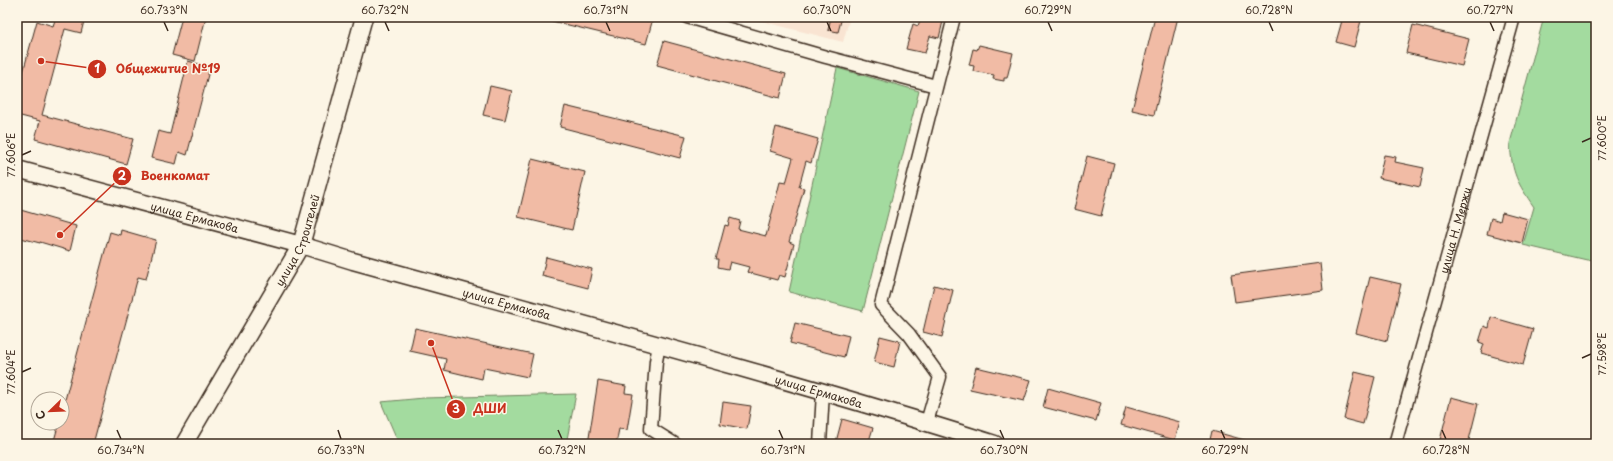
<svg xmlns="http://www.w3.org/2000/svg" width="1613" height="461" viewBox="0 0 1613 461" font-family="'Playpen Sans',sans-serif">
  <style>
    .built { fill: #f9e4d2 }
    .green { fill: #a3db9f; stroke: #6f825e }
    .building { fill: #f1bba5; stroke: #3b2a1e }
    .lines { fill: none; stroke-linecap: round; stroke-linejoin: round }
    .street-casing { stroke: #3b2a1e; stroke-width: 15 }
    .secondary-casing { stroke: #3b2a1e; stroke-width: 19 }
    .street { stroke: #fcf5e5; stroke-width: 12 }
    .secondary { stroke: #fcf5e5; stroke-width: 16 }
    .ticks { fill: none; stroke: #3b2a1e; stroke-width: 1.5 }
    .labels { text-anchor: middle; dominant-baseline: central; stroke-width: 3; stroke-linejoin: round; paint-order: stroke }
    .street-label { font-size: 11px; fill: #3b2a1e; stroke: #fcf5e5 }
    .leader { fill: none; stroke: #c8321e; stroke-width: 1.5 }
    .callout-dot { fill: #c8321e; stroke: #fcf5e5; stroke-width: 1.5 }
    .mark-label { font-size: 12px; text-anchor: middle; font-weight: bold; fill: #fff }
    .callout-label { font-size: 12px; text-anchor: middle; font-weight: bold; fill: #c8321e; stroke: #fcf5e5; stroke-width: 3; stroke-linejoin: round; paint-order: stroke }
    .neatline { fill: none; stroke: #3b2a1e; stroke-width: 1.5 }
    .ticks-label { font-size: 10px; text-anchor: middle; fill: #3b2a1e }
  </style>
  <rect width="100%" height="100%" fill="#fcf5e5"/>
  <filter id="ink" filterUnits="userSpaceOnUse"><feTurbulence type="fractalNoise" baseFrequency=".025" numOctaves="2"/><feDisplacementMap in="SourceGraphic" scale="8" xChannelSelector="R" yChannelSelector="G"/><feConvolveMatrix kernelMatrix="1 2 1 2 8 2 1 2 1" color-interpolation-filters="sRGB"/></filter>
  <g filter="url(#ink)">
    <path class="built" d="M745,17H850L843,42Z"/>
    <g class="green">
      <path d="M1544,17H1596V259L1587,260L1523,245L1534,207C1517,182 1512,174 1510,143Z"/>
      <path d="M837,68L919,91L863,311L789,292Z"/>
      <path d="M576,394L566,444H399L381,402L424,398Z"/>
    </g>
    <g class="building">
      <path d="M56,17H85L81,33L65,29L42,115L133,139L126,164L35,139L40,121L17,115V94L37,21L53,26Z"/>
      <path d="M182,17H206L195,61L172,55Z"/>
      <path d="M552,17H632L652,22L646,44L552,21Z"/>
      <path d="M831,17H842L838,32L828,30Z"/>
      <path d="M921,17H944L939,38L930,36L925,53L906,49L913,24L918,26Z"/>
      <path d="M1155,17H1178L1154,115L1132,110Z"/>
      <path d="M1343,17H1362L1354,47L1336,42Z"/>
      <path d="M1413,25L1469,39L1462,66L1406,53Z"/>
      <path d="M664,41L786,74L780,98L657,65Z"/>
      <path d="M979,45L1013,53L1007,78H1004V81L993,79L994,75L973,71L974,66L969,65L973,49L977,50Z"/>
      <path d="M188,61L210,67L187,155L179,152L176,164L151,158L158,131L170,134Z"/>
      <path d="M490,86L512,91L505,120L483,115Z"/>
      <path d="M565,106L686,136L680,158L560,127Z"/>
      <path d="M776,127L818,139L811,163L806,161L799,187L804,188L789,242L794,244L785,277L779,275L777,280L747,272L749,267L730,262L728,269L718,267L719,259H716L725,225L728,226L730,218L740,221L738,229L766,236L780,182L786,183L793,158L770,151Z"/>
      <path d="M1384,155L1396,157L1395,162L1424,168L1420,187L1379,178Z"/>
      <path d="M1087,156L1114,163L1101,216L1074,209Z"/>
      <path d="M532,159L585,172L572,230L518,217Z"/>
      <path d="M17,209L76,226L70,251L40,242V243L17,237Z"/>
      <path d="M1502,212L1528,219L1522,243L1487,234L1491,218L1500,221Z"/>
      <path d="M121,230L156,240L146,279L138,277L93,444H53L59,423H62V411L110,232L120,235Z"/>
      <path d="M546,257L592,269L588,288L542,276Z"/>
      <path d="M1320,263L1323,290L1235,302L1231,275Z"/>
      <path d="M1370,277L1401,284L1387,341L1356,333Z"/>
      <path d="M934,285L953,290L942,337L923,332Z"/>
      <path d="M1491,317L1533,329L1523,365L1481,353L1484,344L1479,342L1484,326L1489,328Z"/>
      <path d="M795,323L849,336L844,357L790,343Z"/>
      <path d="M415,328L533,354L528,377L484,368L482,379L444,370L446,359L410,351Z"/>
      <path d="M880,336L900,341L894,367L874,362Z"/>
      <path d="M976,367L1031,380L1024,401L970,389Z"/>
      <path d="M1355,372L1375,377L1363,424L1344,419Z"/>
      <path d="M598,381L626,386L625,393L633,394L627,430L619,429L616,444H588Z"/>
      <path d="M1048,388L1101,403L1096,421L1043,407Z"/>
      <path d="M1451,397L1478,404L1468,444H1439Z"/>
      <path d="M723,402L751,406L747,429L720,424Z"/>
      <path d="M1126,407L1180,422L1175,440L1121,425Z"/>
      <path d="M842,419L873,428L868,444H842L836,442Z"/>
      <path d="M1212,431L1248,441L1247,444H1209Z"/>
    </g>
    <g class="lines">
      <g class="street-casing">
        <g id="street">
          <path d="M687,17L826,57L936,86"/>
          <path d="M659,345L656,361L651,429L675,444"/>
          <path d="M927,422L940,377L909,334L881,305L954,17"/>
          <path d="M820,444L823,392"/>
          <path id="s1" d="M1395,444L1514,17"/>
        </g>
      </g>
      <g class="secondary-casing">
        <g id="secondary">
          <path id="s2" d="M17,169L301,245L353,261C567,320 783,377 995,444"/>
          <path id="s3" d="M184,444L301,245L364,17"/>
        </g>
      </g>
      <use href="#street" class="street"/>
      <use href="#secondary" class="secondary"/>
    </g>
  </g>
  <path class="ticks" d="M164,22L168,31M385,22L389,31M606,22L610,31M827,22L831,31M1048,22L1052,31M1269,22L1273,31M1490,22L1494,31M1582,142L1591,138M22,155L31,151M1582,358L1591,354M22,372L31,368M117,430L121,439M338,430L341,439M558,430L562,439M779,430L783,439M1000,430L1004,439M1221,430L1225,439M1442,430L1446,439"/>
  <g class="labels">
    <g class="street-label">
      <text stroke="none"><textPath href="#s2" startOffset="184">улица Ермакова</textPath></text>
      <text stroke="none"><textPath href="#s1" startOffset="222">улица Н. Мержи</textPath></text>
      <text stroke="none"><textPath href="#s3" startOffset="234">улица Строителей</textPath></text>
      <text stroke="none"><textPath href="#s2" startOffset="508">улица Ермакова</textPath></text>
      <text stroke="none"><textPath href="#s2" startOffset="832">улица Ермакова</textPath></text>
    </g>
  </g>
  <path class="leader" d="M41 61L97 69M60 235L122 176M431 343L456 409"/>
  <g class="callout-dot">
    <circle cx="41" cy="61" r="4"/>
    <circle cx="60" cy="235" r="4"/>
    <circle cx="431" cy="343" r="4"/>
    <circle cx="97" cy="69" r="10"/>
    <circle cx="122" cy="176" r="10"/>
    <circle cx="456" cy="409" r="10"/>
  </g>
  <g class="mark-label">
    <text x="97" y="73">1</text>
    <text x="122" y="180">2</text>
    <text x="456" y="413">3</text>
  </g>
  <g class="callout-label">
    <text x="168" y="73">Общежитие №19</text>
    <text x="175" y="180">Военкомат</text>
    <text x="490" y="413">ДШИ</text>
  </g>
  <rect width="1613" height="461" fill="none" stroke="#fcf5e5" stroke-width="44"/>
  <g transform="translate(50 411) rotate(247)"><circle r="19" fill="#fcf5e5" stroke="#afa495"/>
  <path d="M0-3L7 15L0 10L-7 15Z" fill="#c8321e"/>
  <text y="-6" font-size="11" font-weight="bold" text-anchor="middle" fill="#3b2a1e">С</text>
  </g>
  <rect x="22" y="22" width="1569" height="417" class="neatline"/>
  <g class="ticks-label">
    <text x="164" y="14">60.733°N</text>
    <text x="385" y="14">60.732°N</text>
    <text x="606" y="14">60.731°N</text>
    <text x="827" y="14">60.730°N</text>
    <text x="1048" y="14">60.729°N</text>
    <text x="1269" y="14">60.728°N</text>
    <text x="1490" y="14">60.727°N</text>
    <text transform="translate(1602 138) rotate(-90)" y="4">77.600°E</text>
    <text transform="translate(11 155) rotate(-90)" y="4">77.606°E</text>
    <text transform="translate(1602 354) rotate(-90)" y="4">77.598°E</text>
    <text transform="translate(11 372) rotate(-90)" y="4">77.604°E</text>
    <text x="121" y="454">60.734°N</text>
    <text x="341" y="454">60.733°N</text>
    <text x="562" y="454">60.732°N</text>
    <text x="783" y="454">60.731°N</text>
    <text x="1004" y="454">60.730°N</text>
    <text x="1225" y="454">60.729°N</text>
    <text x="1446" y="454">60.728°N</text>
  </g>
</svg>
